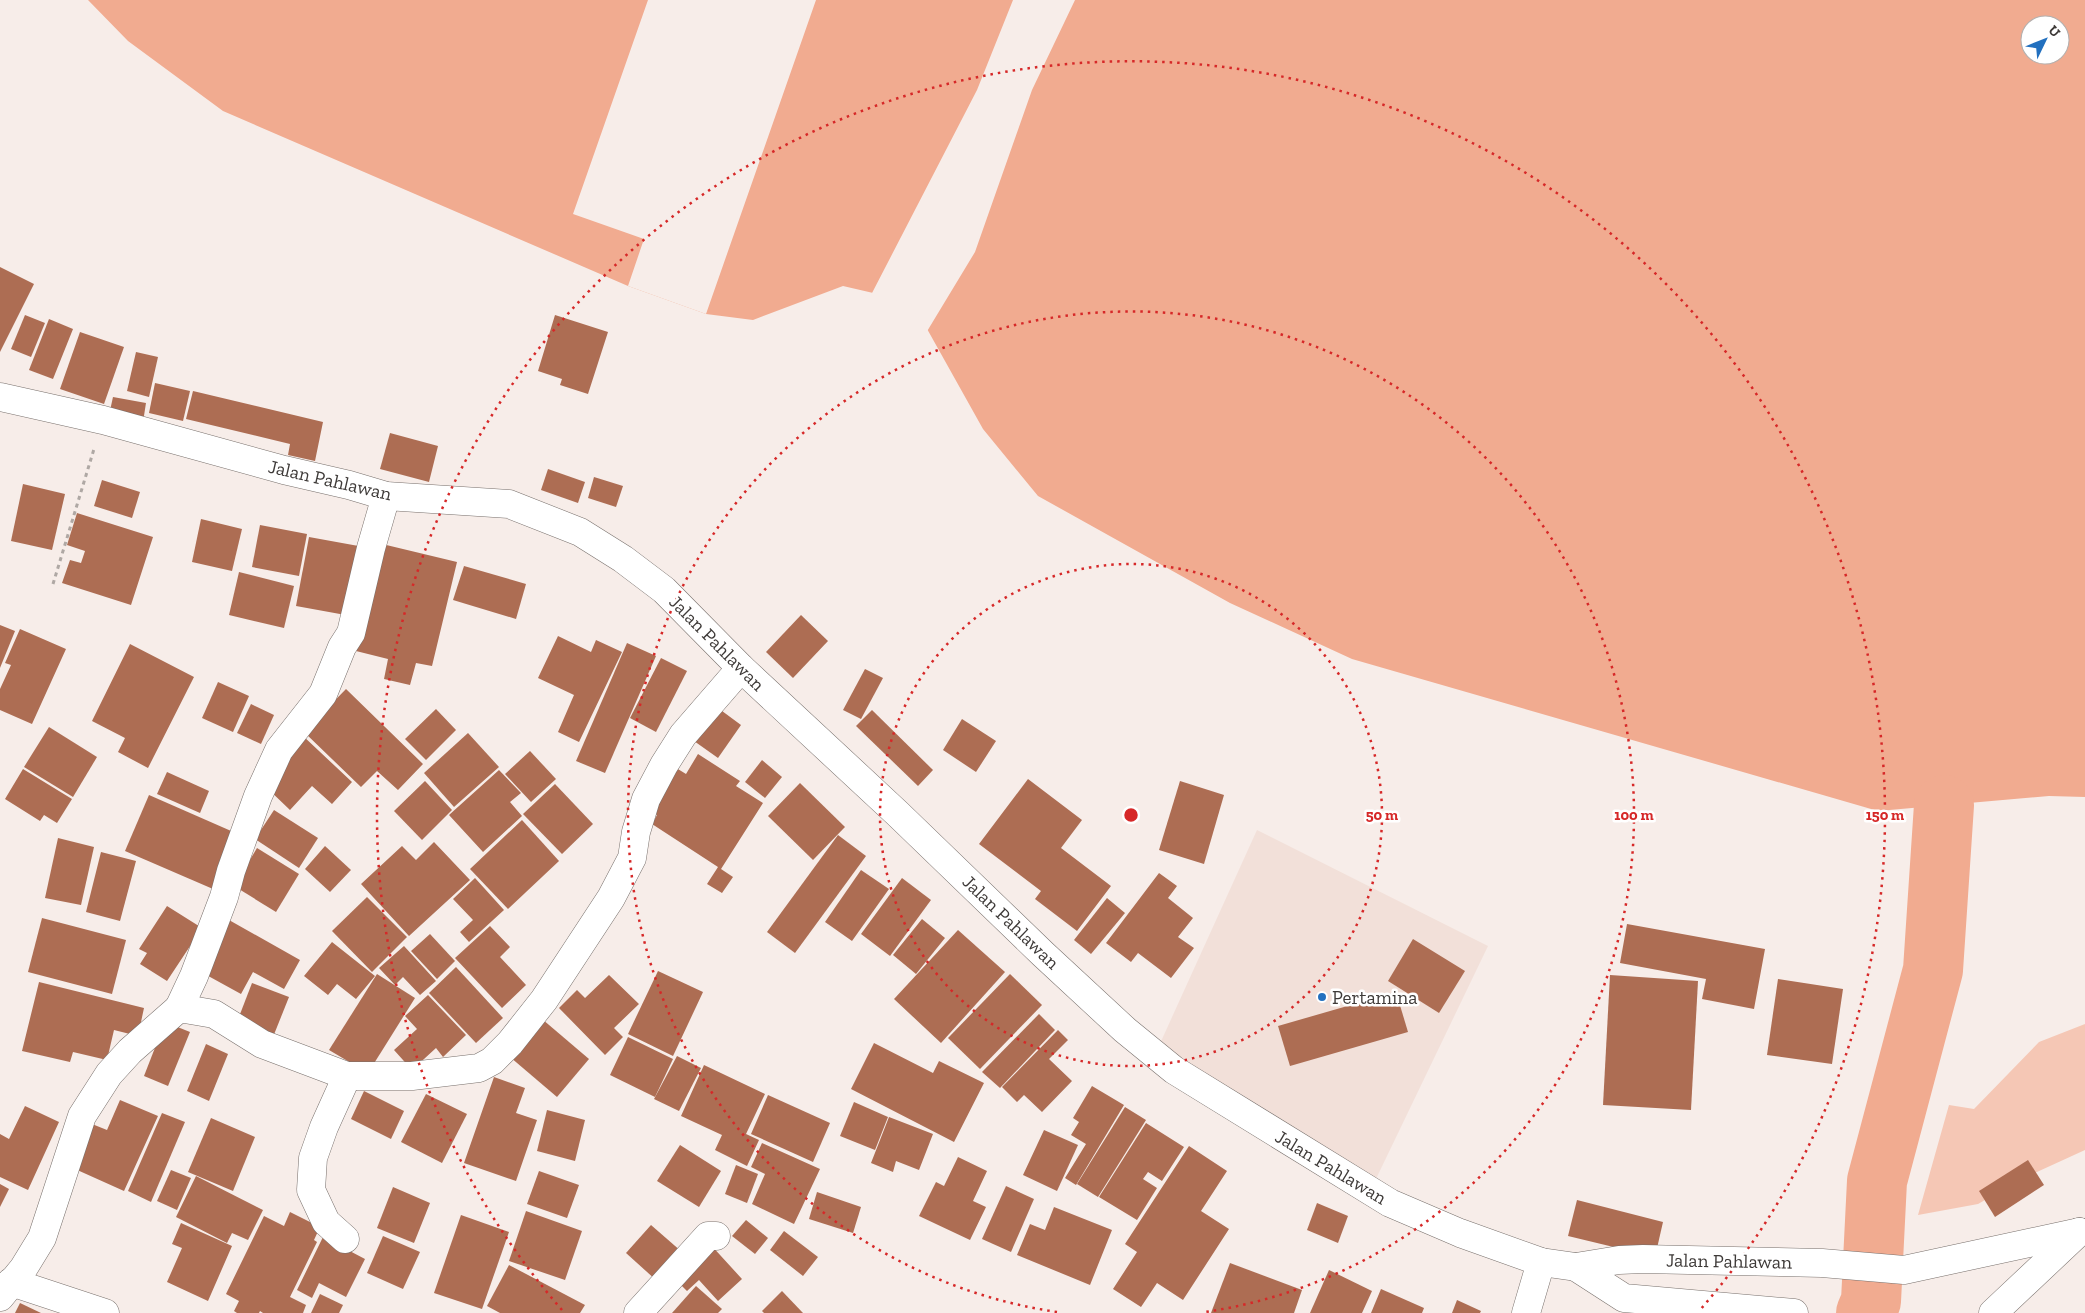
<svg xmlns="http://www.w3.org/2000/svg" width="2085" height="1313" viewBox="0 0 2085 1313" font-family="'Zilla Slab',serif">
  <style>
    .built { fill: #f2e0d9 }
    .green { fill: #f5c7b5 }
    .water { fill: #f1ab90; fill-rule: evenodd }
    .pier { fill: #f7ede9 }
    .lines { fill: none; stroke-linecap: round; stroke-linejoin: round }
    .river { stroke: #f1ab90; stroke-width: 60 }
    .building { fill: #ad6d53 }
    .minor-casing { stroke: #78706c; stroke-width: 29 }
    .tertiary-casing { stroke: #78706c; stroke-width: 29 }
    .trunk-casing { stroke: #78706c; stroke-width: 29 }
    .path { stroke: #afa8a4; stroke-width: 3; stroke-dasharray: 4 4; stroke-linecap: butt }
    .minor { stroke: #fff; stroke-width: 28 }
    .tertiary { stroke: #fff; stroke-width: 28 }
    .trunk { stroke: #fff; stroke-width: 28 }
    .ring { fill: none; stroke: #d62828; stroke-width: 2.5; stroke-dasharray: 2.5 5 }
    .poi-dot { fill: #2270bf; stroke: #fff; stroke-width: 2 }
    .labels { text-anchor: middle; dominant-baseline: central; stroke-width: 5; stroke-linejoin: round; paint-order: stroke }
    .street-label { font-size: 19px; fill: #3e3a38; stroke: #fff }
    .poi-label { font-size: 19px; fill: #3e3a38; stroke: #fff; text-anchor: start }
    .centre { fill: #d62828; stroke: #fff; stroke-width: 2.5 }
    .ring-label { font-size: 15px; text-anchor: middle; font-weight: bold; fill: #d62828; stroke: #fff; stroke-width: 5; stroke-linejoin: round; paint-order: stroke }
  </style>
  <rect width="100%" height="100%" fill="#f7ede9"/>
  <path class="built" d="M1257,830L1488,946L1374,1183L1158,1048Z"/>
  <path class="green" d="M2085,1024V1150L2024,1178L1978,1204L1918,1215L1949,1105L1974,1109L2039,1042Z"/>
  <path class="water" d="M88,0H2085V797L2049,796L1878,811L1352,659L1230,603L1038,496L983,429L912,302L843,286L753,320L706,314L628,286L223,111L128,41ZM2030,25H2060V55H2030Z"/>
  <g class="pier">
    <path d="M648,0H816L706,314L628,286L644,239L573,214Z"/>
    <path d="M1013,0H1075L1032,90L975,252L926,333L911,304L871,295L977,90Z"/>
  </g>
  <g class="lines">
    <path class="river" d="M1866,1313L1871,1301L1877,1181L1933,970L1944,805"/>
  </g>
  <g class="building">
    <path d="M0,267L34,284L0,352Z"/>
    <path d="M25,315L45,323L31,357L11,349Z"/>
    <path d="M555,315L608,332L588,394L560,385L562,379L538,371Z"/>
    <path d="M49,319L73,329L53,379L29,370Z"/>
    <path d="M80,332L124,347L104,404L60,389Z"/>
    <path d="M136,352L158,357L149,397L127,391Z"/>
    <path d="M155,383L190,391L183,421L149,413Z"/>
    <path d="M193,391L323,422L315,461L288,455L290,444L186,419Z"/>
    <path d="M113,397L146,403L143,422L109,415Z"/>
    <path d="M390,433L438,446L429,482L380,469Z"/>
    <path d="M548,469L585,482L578,503L541,490Z"/>
    <path d="M594,477L623,486L616,507L588,498Z"/>
    <path d="M102,480L140,492L132,518L94,506Z"/>
    <path d="M23,484L65,494L52,550L11,541Z"/>
    <path d="M77,513L153,537L131,605L62,583L70,560L81,563L85,551L67,545Z"/>
    <path d="M201,519L242,529L232,571L192,562Z"/>
    <path d="M260,525L307,534L299,576L252,567Z"/>
    <path d="M309,537L364,547L351,616L296,606Z"/>
    <path d="M378,543L457,562L432,666L416,663L410,685L384,679L388,659L352,650Z"/>
    <path d="M464,566L526,584L516,619L453,600Z"/>
    <path d="M239,572L294,586L284,628L229,615Z"/>
    <path d="M801,615L828,641L793,678L766,652Z"/>
    <path d="M0,625L15,631L0,668Z"/>
    <path d="M20,629L66,649L32,724L0,710V689L11,665L5,663Z"/>
    <path d="M558,636L591,652L596,640L622,652L579,742L558,732L574,695L538,678Z"/>
    <path d="M627,643L656,656L605,773L576,761Z"/>
    <path d="M130,644L194,677L148,768L118,752L125,738L92,721Z"/>
    <path d="M661,658L687,671L656,732L630,718Z"/>
    <path d="M865,669L883,678L861,719L843,710Z"/>
    <path d="M218,682L249,696L233,732L202,718Z"/>
    <path d="M346,689L423,764L398,790L377,771L361,787L304,732Z"/>
    <path d="M251,704L274,715L261,744L237,733Z"/>
    <path d="M718,708L741,725L718,758L694,741Z"/>
    <path d="M436,709L456,730L426,760L405,739Z"/>
    <path d="M872,710L933,770L918,786L856,726Z"/>
    <path d="M962,719L996,741L976,772L943,750Z"/>
    <path d="M49,727L97,757L73,797L24,767Z"/>
    <path d="M468,733L499,767L454,807L424,773Z"/>
    <path d="M302,735L352,782L332,804L312,786L290,810L266,787Z"/>
    <path d="M530,751L556,779L531,802L505,774Z"/>
    <path d="M698,754L740,781L736,786L763,803L721,869L733,877L722,893L707,884L718,867L652,824L657,815L646,808L673,766L686,774Z"/>
    <path d="M762,760L782,777L765,798L745,782Z"/>
    <path d="M23,769L72,799L57,823L44,815L40,821L5,799Z"/>
    <path d="M499,770L521,793L510,802L522,816L483,852L449,815Z"/>
    <path d="M167,772L209,791L200,813L157,794Z"/>
    <path d="M1028,779L1082,820L1061,848L1111,886L1077,931L1035,899L1041,891L979,844Z"/>
    <path d="M425,781L452,810L422,840L394,811Z"/>
    <path d="M1180,781L1224,795L1204,864L1159,850Z"/>
    <path d="M800,783L845,827L813,860L768,816Z"/>
    <path d="M555,784L593,824L562,854L523,814Z"/>
    <path d="M149,795L238,834L213,889L125,851Z"/>
    <path d="M274,810L318,838L299,868L255,839Z"/>
    <path d="M522,820L559,861L508,909L470,869Z"/>
    <path d="M838,835L866,856L795,953L767,932Z"/>
    <path d="M58,838L94,847L81,905L45,898Z"/>
    <path d="M434,842L470,880L409,936L361,884L402,846L416,860Z"/>
    <path d="M325,846L351,870L330,892L305,869Z"/>
    <path d="M257,848L299,874L276,912L234,886Z"/>
    <path d="M101,852L136,861L120,921L86,912Z"/>
    <path d="M861,870L889,889L852,941L825,922Z"/>
    <path d="M1159,873L1177,886L1168,898L1193,918L1178,937L1194,948L1171,978L1138,953L1131,962L1106,943Z"/>
    <path d="M475,878L504,910L469,942L460,932L473,920L453,899Z"/>
    <path d="M902,878L931,900L890,956L861,934Z"/>
    <path d="M367,897L407,937L372,972L332,931Z"/>
    <path d="M1107,898L1125,913L1091,954L1074,940Z"/>
    <path d="M167,906L202,928L167,981L140,964L147,953L139,949Z"/>
    <path d="M42,918L126,940L112,994L28,972Z"/>
    <path d="M922,919L945,938L916,974L893,955Z"/>
    <path d="M229,920L300,960L284,989L253,972L241,994L201,972Z"/>
    <path d="M1627,924L1765,949L1754,1009L1702,999L1706,979L1620,963Z"/>
    <path d="M490,926L510,947L500,957L526,985L502,1008L455,958Z"/>
    <path d="M958,930L1005,972L941,1043L894,999Z"/>
    <path d="M430,934L455,961L437,979L411,951Z"/>
    <path d="M1413,939L1465,971L1439,1013L1388,981Z"/>
    <path d="M332,942L375,976L356,999L337,984L328,995L304,976Z"/>
    <path d="M404,946L436,981L420,995L403,977L395,985L379,968Z"/>
    <path d="M456,967L503,1018L476,1043L429,993Z"/>
    <path d="M658,971L703,992L673,1056L628,1034Z"/>
    <path d="M377,974L415,998L368,1073L329,1050Z"/>
    <path d="M1010,974L1042,1005L980,1069L948,1038Z"/>
    <path d="M609,975L639,1004L614,1028L623,1037L605,1055L559,1008L577,990L585,998Z"/>
    <path d="M1610,975L1698,981L1691,1110L1603,1105Z"/>
    <path d="M1778,979L1843,989L1832,1064L1767,1055Z"/>
    <path d="M39,982L144,1008L138,1036L114,1030L107,1060L73,1052L70,1062L22,1051Z"/>
    <path d="M252,983L289,997L273,1037L237,1022Z"/>
    <path d="M1396,992L1408,1032L1290,1066L1278,1026Z"/>
    <path d="M428,995L466,1035L443,1057L436,1048L412,1070L394,1050L417,1029L405,1016Z"/>
    <path d="M1039,1014L1055,1030L1000,1088L982,1072Z"/>
    <path d="M542,1019L589,1059L557,1097L510,1057Z"/>
    <path d="M165,1022L190,1032L168,1086L144,1076Z"/>
    <path d="M1058,1030L1068,1040L1049,1059L1072,1081L1042,1112L1024,1095L1017,1102L1002,1087Z"/>
    <path d="M628,1037L673,1059L655,1097L610,1075Z"/>
    <path d="M874,1043L933,1073L939,1061L984,1083L954,1142L851,1089Z"/>
    <path d="M206,1044L228,1054L209,1101L187,1091Z"/>
    <path d="M677,1056L701,1068L679,1111L654,1099Z"/>
    <path d="M704,1065L765,1094L746,1134L759,1140L747,1166L715,1150L722,1135L681,1116Z"/>
    <path d="M494,1077L525,1088L516,1113L537,1120L516,1181L464,1163Z"/>
    <path d="M1092,1086L1124,1105L1076,1185L1065,1178L1086,1144L1071,1135L1079,1122L1073,1118Z"/>
    <path d="M364,1091L404,1111L391,1139L351,1119Z"/>
    <path d="M426,1094L467,1114L442,1163L401,1142Z"/>
    <path d="M768,1095L830,1123L813,1162L751,1134Z"/>
    <path d="M120,1100L158,1116L124,1191L75,1169L87,1122L107,1130Z"/>
    <path d="M854,1102L888,1117L875,1150L840,1136Z"/>
    <path d="M25,1106L59,1122L28,1190L0,1177V1134L9,1139Z"/>
    <path d="M1125,1107L1146,1120L1098,1197L1077,1184Z"/>
    <path d="M547,1110L585,1120L575,1161L537,1151Z"/>
    <path d="M162,1113L185,1122L151,1202L128,1191Z"/>
    <path d="M889,1117L933,1134L919,1170L896,1161L893,1172L871,1163Z"/>
    <path d="M211,1118L255,1137L233,1191L188,1172Z"/>
    <path d="M1146,1123L1184,1147L1162,1181L1148,1172L1143,1179L1157,1188L1137,1220L1099,1197Z"/>
    <path d="M1044,1130L1078,1145L1057,1191L1023,1175Z"/>
    <path d="M762,1143L820,1169L794,1224L752,1204L765,1174L751,1167Z"/>
    <path d="M680,1145L721,1171L699,1207L657,1181Z"/>
    <path d="M1189,1146L1227,1171L1201,1211L1229,1229L1183,1300L1157,1283L1141,1307L1113,1289L1137,1252L1125,1244Z"/>
    <path d="M958,1157L987,1171L973,1201L986,1207L970,1240L919,1216L936,1182L944,1186Z"/>
    <path d="M2028,1160L2044,1185L1995,1217L1979,1191Z"/>
    <path d="M736,1165L758,1174L747,1203L725,1194Z"/>
    <path d="M171,1170L191,1178L177,1210L157,1201Z"/>
    <path d="M539,1171L579,1185L567,1218L527,1204Z"/>
    <path d="M196,1176L263,1210L248,1240L232,1233L227,1243L176,1217Z"/>
    <path d="M0,1184L9,1189L0,1207Z"/>
    <path d="M1006,1186L1034,1199L1011,1252L982,1239Z"/>
    <path d="M393,1187L430,1203L414,1243L377,1228Z"/>
    <path d="M817,1192L861,1207L853,1233L809,1219Z"/>
    <path d="M1577,1200L1663,1222L1655,1257L1568,1236Z"/>
    <path d="M1317,1203L1348,1216L1338,1243L1307,1230Z"/>
    <path d="M1054,1207L1112,1230L1090,1285L1017,1255L1030,1224L1045,1230Z"/>
    <path d="M526,1211L582,1231L565,1280L509,1261Z"/>
    <path d="M290,1212L320,1227L314,1240L317,1242L290,1297L306,1305L303,1313H263L260,1311L259,1313H237L234,1311L239,1301L226,1294L264,1216L284,1226Z"/>
    <path d="M461,1215L509,1232L482,1309L434,1293Z"/>
    <path d="M746,1220L768,1238L755,1254L732,1236Z"/>
    <path d="M181,1223L232,1246L208,1301L167,1282L182,1248L172,1244Z"/>
    <path d="M651,1225L682,1252L657,1281L626,1253Z"/>
    <path d="M784,1231L818,1257L803,1276L770,1250Z"/>
    <path d="M383,1236L420,1252L403,1289L367,1273Z"/>
    <path d="M323,1237L365,1259L346,1297L319,1283L312,1298L297,1290Z"/>
    <path d="M710,1244L742,1279L718,1301L699,1280L687,1291L674,1278Z"/>
    <path d="M1230,1263L1302,1290L1294,1313H1211Z"/>
    <path d="M509,1265L585,1305L580,1313H500L487,1306Z"/>
    <path d="M1329,1270L1372,1291L1362,1313H1310Z"/>
    <path d="M696,1286L722,1309L718,1313H672Z"/>
    <path d="M1381,1289L1424,1308L1422,1313H1371Z"/>
    <path d="M782,1291L803,1313H764L762,1311Z"/>
    <path d="M320,1294L343,1305L339,1313H311Z"/>
    <path d="M1457,1300L1481,1311L1480,1313H1452Z"/>
    <path d="M20,1303L41,1313H15Z"/>
  </g>
  <g class="lines">
    <g class="minor-casing">
      <g id="minor">
        <path d="M179,1008L194,976L224,897L231,871L258,796L279,750L323,694L342,647L351,633L371,548L386,496"/>
        <path d="M345,1239L326,1222L311,1190L313,1158L324,1127L347,1076"/>
        <path d="M11,1282L105,1313"/>
        <path d="M0,1297L23,1269L42,1238L82,1116L109,1074L130,1051L179,1008L214,1014L262,1044L347,1076H412L479,1068L492,1061L510,1043L544,1000L611,898L632,858L636,832L646,799L664,765L683,735L741,668"/>
        <path d="M638,1313L708,1236H716"/>
      </g>
    </g>
    <g class="tertiary-casing">
      <path id="tertiary" d="M1526,1313L1541,1262"/>
    </g>
    <g class="trunk-casing">
      <g id="trunk">
        <path d="M0,397L103,420L284,470L349,485L386,496L509,504L580,532L623,559L664,590L741,668L898,814L1043,954L1125,1030L1174,1070L1390,1203L1460,1233L1541,1262L1576,1267L1619,1260L1643,1259L1822,1263L1904,1270L2080,1232"/>
        <path d="M1576,1267L1624,1298L1794,1313"/>
        <path d="M1993,1313L2079,1232"/>
      </g>
    </g>
    <path class="path" d="M53,584L94,449"/>
    <use href="#minor" class="minor"/>
    <use href="#tertiary" class="tertiary"/>
    <use href="#trunk" class="trunk"/>
  </g>
  <g class="ring">
    <circle cx="1131" cy="815" r="251"/>
    <path d="M1057 1312A503 503 0 1 1 1205 1312"/>
    <path d="M562 1310A754 754 0 1 1 1700 1310"/>
  </g>
  <circle class="poi-dot" cx="1322" cy="997" r="5"/>
  <g class="labels">
    <g class="street-label">
      <text transform="translate(330 480) rotate(13)">Jalan Pahlawan</text>
      <text transform="translate(717 643) rotate(45)">Jalan Pahlawan</text>
      <text transform="translate(1011 922) rotate(44)">Jalan Pahlawan</text>
      <text transform="translate(1331 1167) rotate(31)">Jalan Pahlawan</text>
      <text transform="translate(1729 1261) rotate(1)">Jalan Pahlawan</text>
    </g>
    <g class="poi-label">
      <text x="1332" y="997">Pertamina</text>
    </g>
  </g>
  <circle cx="1131" cy="815" r="8" class="centre"/>
  <g class="ring-label">
    <text x="1382" y="820">50 m</text>
    <text x="1634" y="820">100 m</text>
    <text x="1885" y="820">150 m</text>
  </g>
  <g transform="translate(2045 40) rotate(47)"><circle r="24" fill="#ffffff" stroke="#b2b0af"/>
  <path d="M0-4L9 19L0 12L-9 19Z" fill="#2270bf"/>
  <text y="-8" font-size="14" font-weight="bold" text-anchor="middle" fill="#3e3a38">U</text>
  </g>
</svg>
